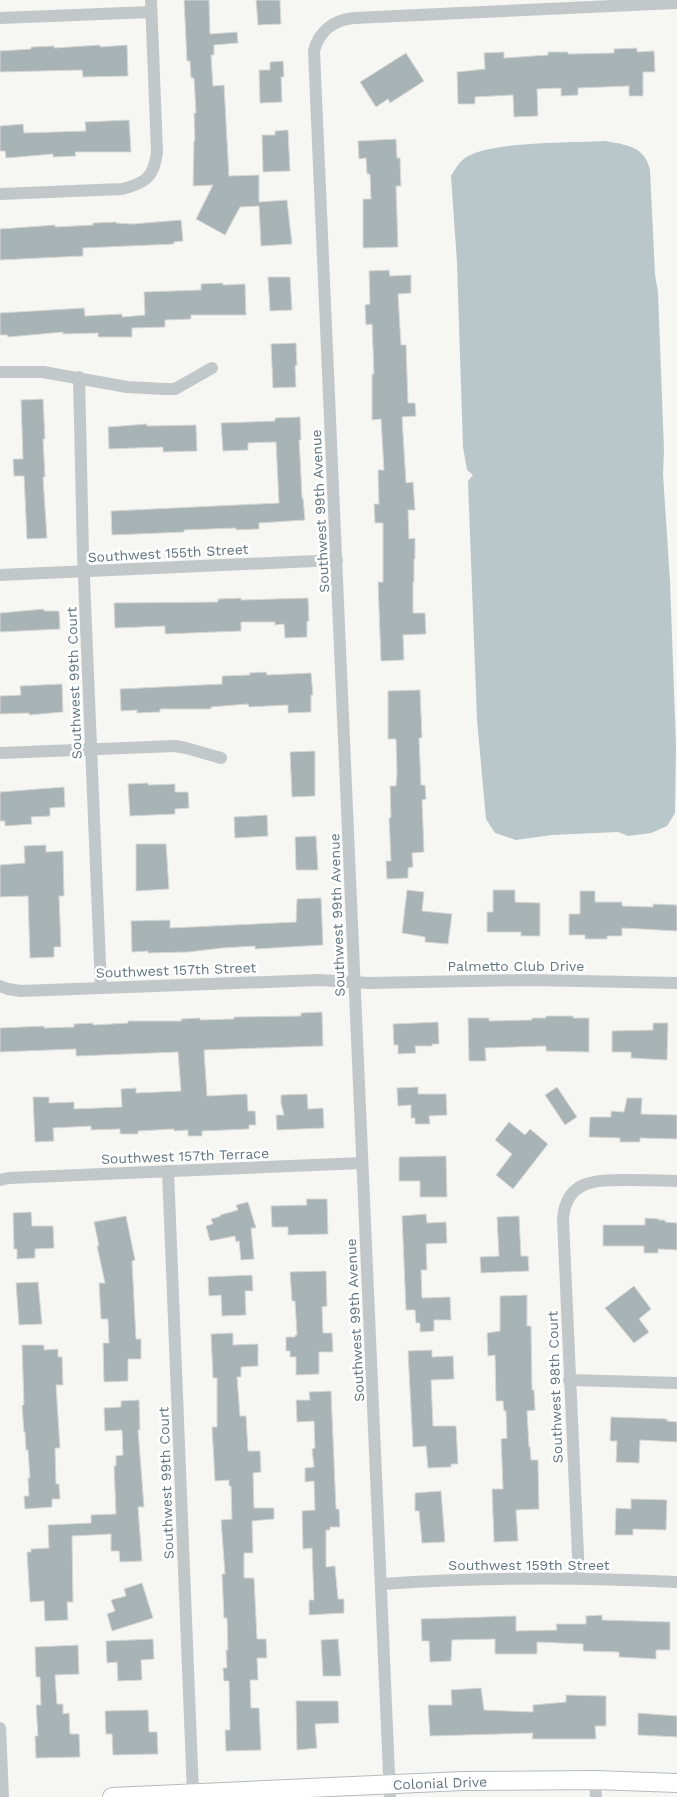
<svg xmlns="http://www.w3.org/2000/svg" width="677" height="1797" viewBox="0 0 677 1797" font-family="'Work Sans',sans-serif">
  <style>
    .water { fill: #b9c7ca }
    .building { fill: #a8b3b6; stroke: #d8d8d6 }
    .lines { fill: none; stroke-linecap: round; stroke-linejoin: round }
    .secondary-casing { stroke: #b4bbbe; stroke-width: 20 }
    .street { stroke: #c2c7c9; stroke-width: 12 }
    .secondary { stroke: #fff; stroke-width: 18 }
    .labels { text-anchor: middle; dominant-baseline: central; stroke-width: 5; stroke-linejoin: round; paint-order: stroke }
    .street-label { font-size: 14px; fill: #61757e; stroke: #fff }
  </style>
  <rect width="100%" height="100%" fill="#f6f6f3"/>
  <path class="water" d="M605,141C626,145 645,146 650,170L655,275L658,292L664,450L663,474L670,581L676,746L675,813L667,826L651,833L628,836L618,832L552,835L516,840L495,833L486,819L477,720L468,481L473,475L467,470L463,447L457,263L451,176C455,170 458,163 465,158C490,141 572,143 605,141Z"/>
  <g class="building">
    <path d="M184,0H209L210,34L237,32L238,43L214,45V55H211L213,86L224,85L229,176L259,175V202L287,200L292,244L261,246L259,206L240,207L225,235L196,219L213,185L193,186L194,141L195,140L194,113H196L194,78H191L190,61H187Z"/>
    <path d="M256,0H280L281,24L258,25Z"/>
    <path d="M100,45V47L127,45L128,76L83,77L82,70L0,72V51L31,49V47L54,46V48Z"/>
    <path d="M637,48V52L654,51L655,72H643V96H629V86L578,88V95L561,96V88L537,89L538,116L514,117L513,95L475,97V104H458L457,72L485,69L484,53L504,52V58L548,55V52H568V54L614,53V49Z"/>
    <path d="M406,53L424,81L390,103L388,99L376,107L360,82Z"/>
    <path d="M283,61L284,77H281L282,102L260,103L259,70H270V62Z"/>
    <path d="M129,120L131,152H75L76,156L53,157V154L6,158L5,151H0V126L23,124L24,133L86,131L85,122Z"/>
    <path d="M288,130L290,171L263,172L262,135H275V131Z"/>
    <path d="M396,139L397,158H400L401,186H396L398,247L363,248V199H371L370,174H367L366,158L359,159L358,141Z"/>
    <path d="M181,220L183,241L174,242V244L83,248V256L0,260V229L55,225V227L93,225V223L116,222V223L132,224Z"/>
    <path d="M389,270L390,276L411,275V293L398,294L401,345H406L408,403H415L416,416L402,417L406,483L413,482L415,510H408L409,539L415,538V559H414V582H413V613H425L426,634L403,635L404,660L381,661L378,582H383V523H375L374,504H379L378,470H384L381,419L372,420V374H374L372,324L366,325L365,305L370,304L369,271Z"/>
    <path d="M268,277H290L292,310L270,311Z"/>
    <path d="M223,283V285L245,284L246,315H191V319L165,320V327L132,328V337H98V333L63,334V332L8,337L7,335H0V313L84,308L85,316L122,314V317L145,315L144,292L201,290V284Z"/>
    <path d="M296,343L297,365L295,366L296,387L273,388L271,344Z"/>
    <path d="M43,399L45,439H43L45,477H43L47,538L27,539L24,476H14L13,459H23L21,400Z"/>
    <path d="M300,417L301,440H299L300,456L302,498H303L305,520L259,523V529L236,530V528L184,530V532L112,535L111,511L279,503L276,442L248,443V450L223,451L221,423L275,421V418Z"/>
    <path d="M147,424V426L196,425L197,451L163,452V447L109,449L108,427Z"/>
    <path d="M241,598V600L308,598L309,621H307V637L285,638L284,624L275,625V622H241V631L165,634V626L115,628L114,603L218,602V599Z"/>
    <path d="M44,609V611H59L60,629L0,632V613Z"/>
    <path d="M266,672L267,675L311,673L313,695H311V712L288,713V705L249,707L248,704L211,707V709H160V712L137,713V710L121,711L120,689L222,684V676L250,675L249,673Z"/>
    <path d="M62,684L63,712L29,715V713L0,714V696L21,695L20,686Z"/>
    <path d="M420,690L422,738H419L421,785H425L426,799L422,800L424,852L412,853L413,867L408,868V878L387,879L386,861H391L389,818L391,817L390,786H396L397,772L396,739H388V691Z"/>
    <path d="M315,751V796L292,797L290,752Z"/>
    <path d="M148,783V785L175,784V792H188L189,808L175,809V814L130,816L128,784Z"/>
    <path d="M64,787L65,807L50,808V816L31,817L32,824L5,826V821H0V792Z"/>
    <path d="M267,815L268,836L235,838L234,817Z"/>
    <path d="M316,836L318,870H296L295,837Z"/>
    <path d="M136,844H166L169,889L136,891Z"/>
    <path d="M46,845V852L63,851L64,896H59L61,947H54V957L30,958L28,896L0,897V865L25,863L24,846Z"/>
    <path d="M407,890L424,892L422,911L452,914L448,944L425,942V937L402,933Z"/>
    <path d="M493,890H515V902L540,903V936H521V932H487V912H493Z"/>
    <path d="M580,891H595V902H622V906L653,907V904L677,905V931L622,928V936H607V939H585V935H569V914H580Z"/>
    <path d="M321,898L323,945L255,949V946L222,948L188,952L148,953V951L132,952L131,921L170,920V928L296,922L297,899Z"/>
    <path d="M322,1012L323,1046L204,1050L207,1096L247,1094L248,1111H255L256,1125H249V1129L202,1131V1136H188V1130L174,1131V1129L138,1131V1134H120V1129L91,1130V1126L53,1128L54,1141L35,1142L33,1097H49V1103L74,1102V1109L122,1107L121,1089L136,1088V1093L181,1091L178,1052L76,1056V1049L0,1052V1028L44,1026V1028L74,1027V1024L93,1023V1025L128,1023V1021H182L181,1019L200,1018V1020L234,1019V1017L301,1016V1013Z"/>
    <path d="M546,1016H573V1018H589V1052L546,1051V1046L485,1048L486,1061H469L468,1018H489V1021L532,1020V1018H546Z"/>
    <path d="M438,1022L439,1044H432V1046H415L416,1053L398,1054V1045H394L393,1024Z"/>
    <path d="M653,1023H668L667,1060L631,1058V1052H612V1031L653,1030Z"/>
    <path d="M418,1087V1094H446L447,1115L429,1116L430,1124H415V1118H411V1105L398,1106L397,1088Z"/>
    <path d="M557,1087L577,1117L565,1125L545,1095Z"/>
    <path d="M307,1094L308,1109L323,1108L324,1128L277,1130L276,1115H284L281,1103V1095Z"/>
    <path d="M627,1098H642L641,1114L677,1115V1139L640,1138V1142H620V1138L589,1137L590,1117H611V1111L624,1112Z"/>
    <path d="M509,1122L525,1135L530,1129L548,1144L513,1189L496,1175L512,1154L495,1140Z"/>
    <path d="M446,1156L447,1197H420V1181H399V1157Z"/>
    <path d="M306,1199H327L328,1234L288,1235V1227H272L271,1206L307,1205Z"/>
    <path d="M248,1202L256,1228H251L254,1259L241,1260L239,1241L236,1242L235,1236L210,1241L206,1226L213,1224L211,1219L221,1216L220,1215L238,1210L236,1205Z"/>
    <path d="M31,1212L32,1226H53L54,1248L35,1249V1258L17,1259V1249H14L13,1213Z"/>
    <path d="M426,1214L427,1223L446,1222L447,1243L426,1244L427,1270H421L422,1298L450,1297L451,1320H434V1331L420,1332V1323H416L415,1310H406L402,1216Z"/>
    <path d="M126,1216L135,1260L132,1261L136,1339H141V1359H128V1381L104,1382L103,1343H109L108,1319H101L99,1283H105L97,1246H99L94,1222Z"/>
    <path d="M519,1216L521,1256H528L529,1271L481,1273L480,1257L499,1256L497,1217Z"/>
    <path d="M645,1218L659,1219V1220H665V1222L677,1223V1250L658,1249V1253H644V1246H603V1225H645Z"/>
    <path d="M326,1271L327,1306L322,1307L323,1333H332L333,1352H319V1374L296,1375V1357H290V1351H286V1337H295V1335H297L295,1301H292L290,1272Z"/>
    <path d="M252,1275L253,1291H245L246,1315L222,1316L221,1295L209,1296L208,1277Z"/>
    <path d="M38,1282L42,1324L19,1325L16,1283Z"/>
    <path d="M634,1286L651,1309L639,1319L649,1332L634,1343L605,1308Z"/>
    <path d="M527,1295V1326H531L532,1390H534L535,1410L527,1411L529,1447H530L531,1460H538L539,1509L516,1510L518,1541L494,1542L492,1489H503L501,1439L507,1438L506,1411H504L503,1401H496L495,1355L488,1356L487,1333L500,1331V1296Z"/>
    <path d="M233,1333V1345L258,1344V1366L241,1367V1377H237L240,1416H246L248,1451H260L261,1472L253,1473L254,1508H274V1519L252,1521L253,1553H244V1578H254L257,1639H266L267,1658H257L258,1680H250L251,1708H259L261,1750L226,1751L225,1730H230L229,1681H224L223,1668H227L226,1650H228L227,1618H224L222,1574H225L221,1520L232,1519L231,1486H229V1480L215,1481L212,1427H217V1378H213L211,1334Z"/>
    <path d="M22,1345H44V1350L58,1349V1357H62L63,1385H56L60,1448H55L56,1484H59L60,1499H52V1507L25,1509L24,1496H29L28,1478H30L28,1450H26L25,1432H24L22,1405H24Z"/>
    <path d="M432,1350V1357L453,1356L454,1379L431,1380L433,1426H456L458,1464H451V1467L428,1468L426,1446L413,1447L408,1351Z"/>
    <path d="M331,1391L336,1509H339L340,1527H330V1530H326V1567L335,1566L338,1599H344V1613L309,1615V1600H314L312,1548L303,1549L302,1511L315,1510L314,1481L305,1482V1468L314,1467L312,1449L315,1448L314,1421L297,1422L296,1400H310L309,1392Z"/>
    <path d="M139,1400L140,1430H138L144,1507H138L142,1561L120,1562L119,1551H111V1534L72,1536L73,1602H67L68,1620L45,1621L44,1601L30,1602L27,1552H31V1549L49,1548L48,1525L91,1523V1515L116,1514L114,1466H116V1456L123,1455L122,1430L105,1431L104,1408L121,1407V1401Z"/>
    <path d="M611,1417L667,1419V1421L677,1422V1442L640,1440L639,1463L616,1462L617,1441H610Z"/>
    <path d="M441,1491L445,1542L422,1543L419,1511H415V1493Z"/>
    <path d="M631,1499L667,1500L666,1530L633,1529V1535H615L616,1508L631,1509Z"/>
    <path d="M142,1583L153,1618L112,1631L107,1614L115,1611L111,1600L126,1596L124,1589Z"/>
    <path d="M602,1615V1620L670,1622V1650H656V1659L619,1657V1652L583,1651V1644L537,1642V1654H495V1639L452,1640L451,1661L430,1662L429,1641H422L421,1619L516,1616V1631L557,1630L556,1624H586V1616Z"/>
    <path d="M153,1639L154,1659L141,1660L142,1680L118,1681L117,1662L107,1663L106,1641Z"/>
    <path d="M338,1639L341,1676H323L321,1640Z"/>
    <path d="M78,1645L79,1674L55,1675L57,1704H63V1714L69,1713L70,1734H79L80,1757L36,1758L35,1736H38L36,1705H41L40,1677H36L35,1647Z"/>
    <path d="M481,1688L484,1710L533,1712V1705L566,1702V1695L606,1696V1726H595L596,1739H532L533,1733L430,1736L428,1705H452L451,1690Z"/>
    <path d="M296,1701H338L339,1723L315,1724L317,1748L297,1750Z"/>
    <path d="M148,1710L149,1732H157L158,1754L113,1755L112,1734H106L105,1711Z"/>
    <path d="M638,1713L677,1716V1737L638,1735Z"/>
  </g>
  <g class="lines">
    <g class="secondary-casing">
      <path id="secondary" d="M112,1797L462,1781L595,1780L677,1783"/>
    </g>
    <g class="street">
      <path d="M0,18L151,12"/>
      <path d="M0,194L122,189C146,183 154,177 157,152L151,0"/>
      <path d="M0,372H43L127,387L164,389H175L212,368"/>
      <path d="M79,377L83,554L101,987"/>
      <path d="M0,575L337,560"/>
      <path d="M0,753L175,746L186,748L221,758"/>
      <path d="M0,986L8,989L21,991L319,980L369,983L530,980L677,983"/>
      <path d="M168,1171L193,1793"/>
      <path d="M0,1180L9,1178L362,1163"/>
      <path d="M569,1380L677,1383"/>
      <path d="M579,1578L563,1219C566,1180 595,1180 626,1180C643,1180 660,1180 677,1181"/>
      <path d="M382,1584C480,1577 579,1577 677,1582"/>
      <path d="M0,1728L3,1797"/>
      <path d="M595,1780L596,1797"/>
      <path d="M390,1797L314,51C319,31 334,20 354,18L677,3"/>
    </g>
    <use href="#secondary" class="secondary"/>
  </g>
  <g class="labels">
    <g class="street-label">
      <text transform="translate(320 511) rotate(-93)">Southwest 99th Avenue</text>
      <text transform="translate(168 553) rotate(-3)">Southwest 155th Street</text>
      <text transform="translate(74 683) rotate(-92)">Southwest 99th Court</text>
      <text transform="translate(337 915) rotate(-92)">Southwest 99th Avenue</text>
      <text x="516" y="966">Palmetto Club Drive</text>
      <text transform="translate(176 970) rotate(-2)">Southwest 157th Street</text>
      <text transform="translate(185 1156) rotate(-2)">Southwest 157th Terrace</text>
      <text transform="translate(355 1320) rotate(-93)">Southwest 99th Avenue</text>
      <text transform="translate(555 1387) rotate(-92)">Southwest 98th Court</text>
      <text transform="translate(166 1483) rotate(-92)">Southwest 99th Court</text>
      <text x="529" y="1565">Southwest 159th Street</text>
      <text transform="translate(440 1783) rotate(-2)">Colonial Drive</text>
    </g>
  </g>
</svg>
